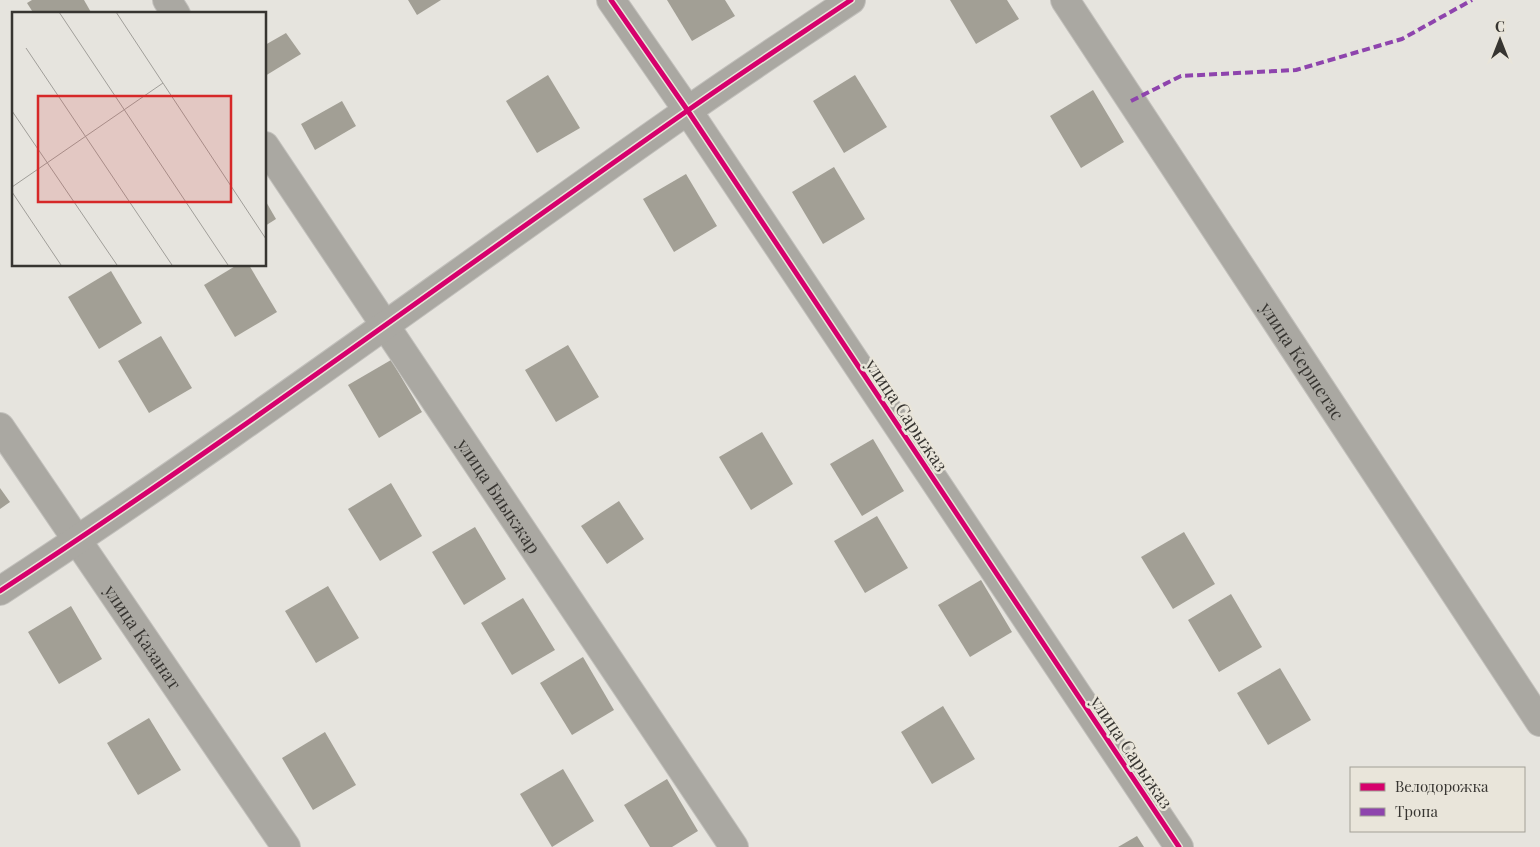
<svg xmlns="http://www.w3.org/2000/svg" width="1540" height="847" viewBox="0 0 1540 847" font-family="'Playfair Display',serif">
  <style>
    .building { fill: #a29f95 }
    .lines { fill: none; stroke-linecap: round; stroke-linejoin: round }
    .minor-casing { stroke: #c2c0bc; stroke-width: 30 }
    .minor { stroke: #aaa8a2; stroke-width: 28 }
    .quiet { stroke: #8e44ad; stroke-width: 4; stroke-dasharray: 8 4; stroke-linecap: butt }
    .cycleway-casing { stroke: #e9e5da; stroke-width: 8 }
    .cycleway { stroke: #d6006c; stroke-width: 5 }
    .labels { text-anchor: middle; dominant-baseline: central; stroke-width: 5; stroke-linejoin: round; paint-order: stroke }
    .street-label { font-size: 18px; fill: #373531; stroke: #e9e5da }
    .inset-road { fill: none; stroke: #a09e99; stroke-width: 1 }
    .view { fill: #d62828; fill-opacity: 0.15; stroke: #d62828; stroke-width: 2.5 }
    .inset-edge { fill: none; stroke: #373531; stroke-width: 2.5 }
  </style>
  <rect width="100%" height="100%" fill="#e6e4de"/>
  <g class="building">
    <path d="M32,0H84L92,14H34L27,3Z"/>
    <path d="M408,0H441L417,15Z"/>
    <path d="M667,0H725L735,16L692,41Z"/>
    <path d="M950,0H1007L1019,19L976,44Z"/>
    <path d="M286,33L301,54L265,76V45Z"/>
    <path d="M548,75L580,128L537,153L506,101Z"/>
    <path d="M855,75L887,127L844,153L813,101Z"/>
    <path d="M1093,90L1124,142L1081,168L1050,116Z"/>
    <path d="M342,101L356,126L315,150L301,124Z"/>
    <path d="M834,167L865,219L823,244L792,192Z"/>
    <path d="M686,174L717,226L674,252L643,199Z"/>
    <path d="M265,200L276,219L265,226Z"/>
    <path d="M237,265H249L277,312L235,337L204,285Z"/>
    <path d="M111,271L142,323L99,349L68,297Z"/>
    <path d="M161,336L192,388L149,413L118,361Z"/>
    <path d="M568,345L599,397L556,422L525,370Z"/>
    <path d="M391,360L422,412L379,438L348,385Z"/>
    <path d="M762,432L793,484L751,510L719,457Z"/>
    <path d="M873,439L904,491L862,516L830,464Z"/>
    <path d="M391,483L422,536L380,561L348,509Z"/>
    <path d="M0,488L10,502L0,509Z"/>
    <path d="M619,501L644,539L607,564L581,526Z"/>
    <path d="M877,516L908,568L865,593L834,541Z"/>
    <path d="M475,527L506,579L464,605L432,552Z"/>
    <path d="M1184,532L1215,584L1173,609L1141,557Z"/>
    <path d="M981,580L1012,632L970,657L938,605Z"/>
    <path d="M328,586L359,638L316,663L285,611Z"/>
    <path d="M1231,594L1262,647L1219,672L1188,620Z"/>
    <path d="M523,598L555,650L512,675L481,623Z"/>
    <path d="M71,606L102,659L59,684L28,632Z"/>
    <path d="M583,657L614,710L572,735L540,683Z"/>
    <path d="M1280,668L1311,720L1268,745L1237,693Z"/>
    <path d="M943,706L975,759L932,784L901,732Z"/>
    <path d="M149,718L181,770L138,795L107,743Z"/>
    <path d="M325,732L356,785L313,810L282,758Z"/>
    <path d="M563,769L594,821L552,847L520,794Z"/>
    <path d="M667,779L698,831L672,847H650L624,805Z"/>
    <path d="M1137,836L1144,847H1118Z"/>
  </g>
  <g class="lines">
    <g class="minor-casing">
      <g id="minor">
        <path d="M167,0L176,14"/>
        <path d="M611,0L688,111L1179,847"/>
        <path id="s1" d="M1065,0L1540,722"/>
        <path id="s2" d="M265,146L734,847"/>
        <path id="s3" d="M0,427L286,847"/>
        <path d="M0,591C234,438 458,271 687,111C741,73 796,37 851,0"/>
      </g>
    </g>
    <use href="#minor" class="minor"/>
    <path class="quiet" d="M1131,101L1181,76L1296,70L1402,39L1472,0"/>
    <g class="cycleway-casing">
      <g id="cycleway">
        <path d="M611,0L688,111L1179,847"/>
        <path d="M0,591C234,438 458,271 687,111C741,73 796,37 851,0"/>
      </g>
    </g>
    <use href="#cycleway" class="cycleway"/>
  </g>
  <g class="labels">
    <g class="street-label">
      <text stroke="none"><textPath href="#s1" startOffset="432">улица Кершетас</textPath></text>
      <text transform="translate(907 415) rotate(56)">улица Сарыжаз</text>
      <text stroke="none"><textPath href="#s2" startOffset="421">улица Биыкжар</textPath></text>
      <text stroke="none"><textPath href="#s3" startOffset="254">улица Казанат</textPath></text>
      <text transform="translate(1132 752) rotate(56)">улица Сарыжаз</text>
    </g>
  </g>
  <g transform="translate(12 12)">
    <rect width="254" height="254" fill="#e6e4de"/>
    <path class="inset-road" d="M47,0L216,253M104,0L254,227M14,36L160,253M0,99L105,253M0,175L151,71M0,180L49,253"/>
    <path class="view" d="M26,84H219V190H26Z"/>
    <rect width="254" height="254" class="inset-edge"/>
  </g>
  <rect x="1350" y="767" width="175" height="65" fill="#e9e5da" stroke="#a29f96"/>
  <rect x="1360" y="783" width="25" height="8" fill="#d6006c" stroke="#a29f96"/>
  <text x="1395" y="792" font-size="15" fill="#373531">Велодорожка</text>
  <rect x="1360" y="808" width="25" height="8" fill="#8e44ad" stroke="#a29f96"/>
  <text x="1395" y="817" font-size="15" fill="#373531">Тропа</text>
  <g transform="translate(1500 40)" stroke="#e9e5da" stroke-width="4" paint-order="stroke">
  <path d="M0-4L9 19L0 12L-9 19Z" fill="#373531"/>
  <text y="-8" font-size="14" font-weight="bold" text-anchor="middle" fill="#373531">С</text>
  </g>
</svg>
